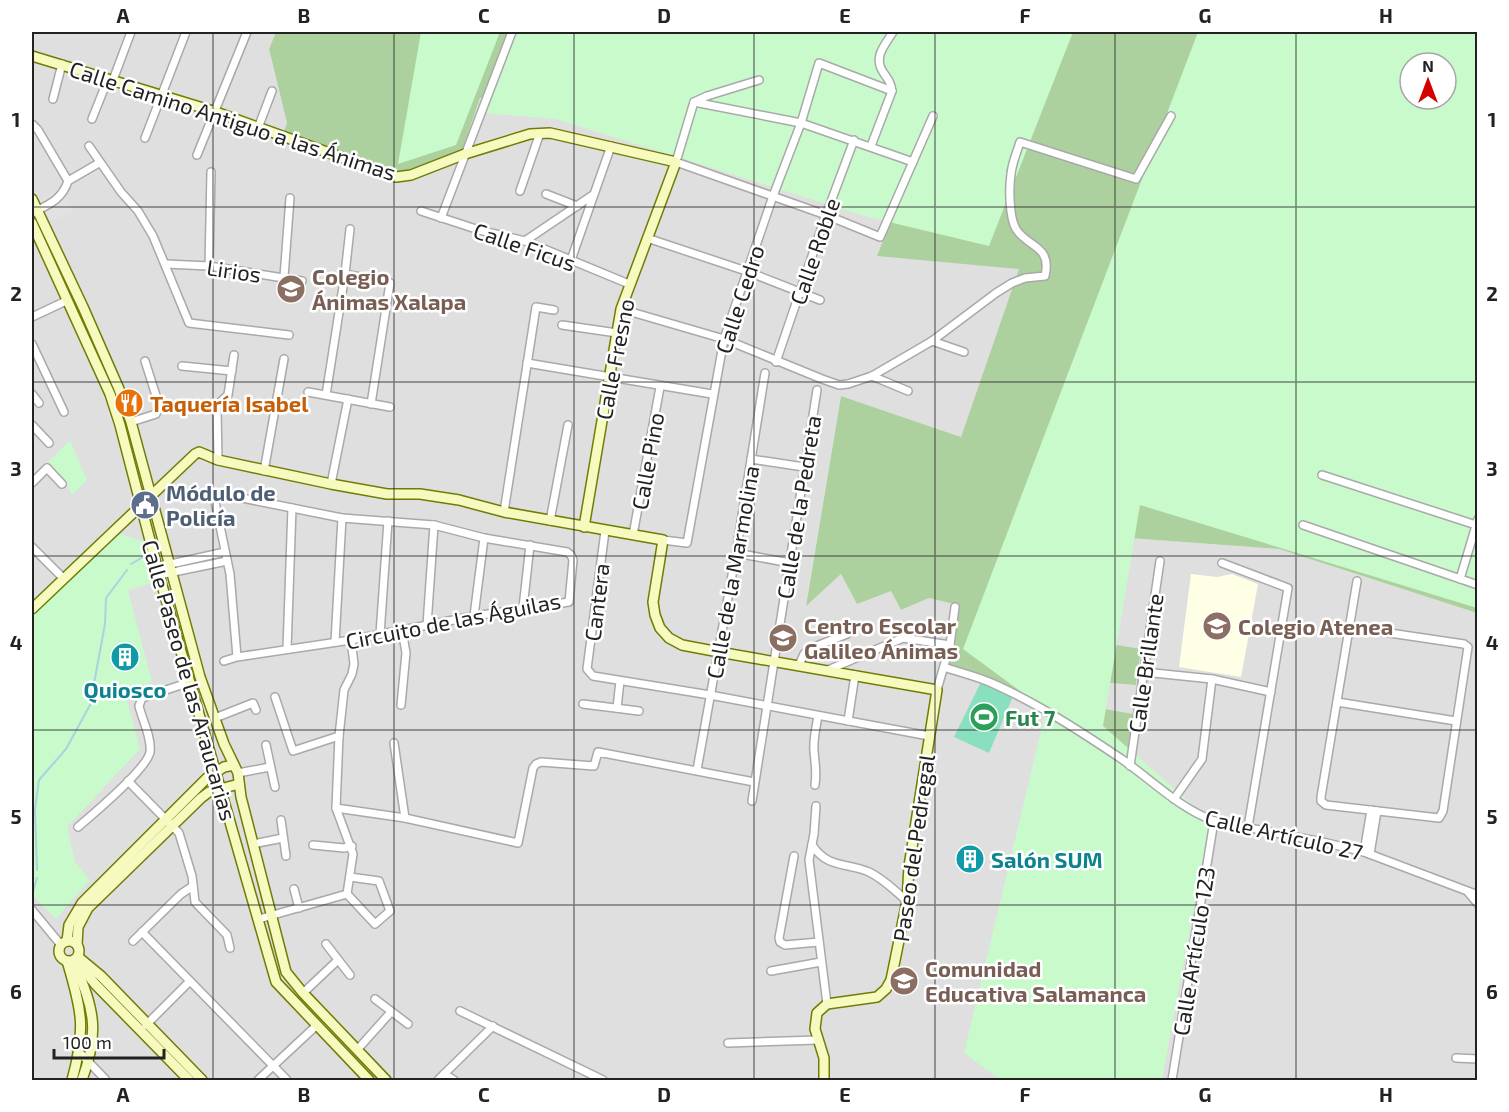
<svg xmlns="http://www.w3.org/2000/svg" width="1509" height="1112" viewBox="0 0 1509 1112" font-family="'Exo 2',sans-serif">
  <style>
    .residential { fill: #e0dfdf }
    .education { fill: #ffffe5 }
    .forest { fill: #add19e; fill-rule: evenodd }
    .park { fill: #c8facc; fill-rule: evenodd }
    .pitch { fill: #88e0be }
    .parking { fill: #e2e2e2 }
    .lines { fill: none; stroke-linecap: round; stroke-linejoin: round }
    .stream { stroke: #aad3df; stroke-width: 2 }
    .street-casing { stroke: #a9a9a9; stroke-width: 10 }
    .secondary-casing { stroke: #707d05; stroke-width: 12 }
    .street { stroke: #fff; stroke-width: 7 }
    .secondary { stroke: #f7fabf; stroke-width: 9 }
    .grid { fill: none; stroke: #222; stroke-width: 1.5; stroke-opacity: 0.55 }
    .labels { text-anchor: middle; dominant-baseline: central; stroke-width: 5; stroke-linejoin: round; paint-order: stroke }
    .street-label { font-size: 22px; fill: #222; stroke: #fff }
    .education-label { font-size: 22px; font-weight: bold; fill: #785e54; stroke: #fff; text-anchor: start }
    .food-label { font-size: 22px; font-weight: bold; fill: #c56008; stroke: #fff; text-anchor: start }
    .service-label { font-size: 22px; font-weight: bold; fill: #4e5e75; stroke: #fff; text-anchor: start }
    .culture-label { font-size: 22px; font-weight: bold; fill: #0d838f; stroke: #fff }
    .leisure-label { font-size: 22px; font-weight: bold; fill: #27864d; stroke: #fff; text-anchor: start }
    .neatline { fill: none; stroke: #222; stroke-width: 2 }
    .grid-label { font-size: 20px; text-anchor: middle; font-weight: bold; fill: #222 }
  </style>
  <rect width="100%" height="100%" fill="#f2efe9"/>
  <path class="residential" d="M32,32H276L269,49L287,123L462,151L480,98L555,87L1020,268L961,437L841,396L806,605L841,574L891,591L901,610L929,598L959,605L1105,709L1108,683L1136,685L1141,650L1117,646L1129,538L1279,549L1477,613V1080H32Z"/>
  <path class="education" d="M1191,574L1217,577L1232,574L1258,584L1241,677L1179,667Z"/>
  <path class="forest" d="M276,32H1477V613L1279,549L1129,538L1117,645L1141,649L1136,685L1109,683L1105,709L1133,714L1126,760L1039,704L948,665L958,605L929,598L901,610L891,591L857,604L841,574L806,606L841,396L961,437L1019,269L877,256L935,107L555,87L480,98L462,151L400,173L283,134L287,123L269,49ZM1410,63H1446V99H1410Z"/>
  <g class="park">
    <path d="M421,32H500L456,145L398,164Z"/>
    <path d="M514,32H1073L989,246L868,217L556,119L482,113Z"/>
    <path d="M1198,32H1477V608L1140,505L1103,726L1210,820L1162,1080H1001L964,1053L1046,710L963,649ZM1410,63H1446V99H1410Z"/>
    <path d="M70,440L87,480L72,495L67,484L49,461Z"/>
    <path d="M113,532L143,541L153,583L128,590L152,682L129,689L126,696L140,749L67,827L75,862L90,880L56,919L32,895V614L65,578Z"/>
  </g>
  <path class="pitch" d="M981,682L1013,696L989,753L954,737Z"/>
  <path class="parking" d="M61,187L73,211L51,221L40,201Z"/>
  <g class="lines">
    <g class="stream">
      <path d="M131,564L143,557"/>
      <path d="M37,870L35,809L39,780L66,749L90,705L105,624L106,598L127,570"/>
      <path d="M32,895L37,878"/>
    </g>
    <g class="street-casing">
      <g id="street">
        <path d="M113,80L131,32"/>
        <path d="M759,80L707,96L694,102L676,162L826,215L880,237L933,116"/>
        <path d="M53,99L62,64"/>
        <path d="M694,102L801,123L913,162"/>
        <path d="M92,119L108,79"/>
        <path d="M32,124L38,130L68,181"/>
        <path d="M258,128L272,91"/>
        <path d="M145,138L186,32"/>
        <path d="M89,146L121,192L138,211L153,236L189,323L289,335"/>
        <path d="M871,146L892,91C891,83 888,79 883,72C873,57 885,45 893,32"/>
        <path d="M197,155L247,32"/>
        <path d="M520,191L540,133"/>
        <path d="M546,194L577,206"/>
        <path d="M421,211L479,230L525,241L629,284"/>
        <path d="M32,213C48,205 62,200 68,181L99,163"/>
        <path d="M441,218L512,32"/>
        <path d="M647,238L746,271L820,300"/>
        <path d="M525,241L593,195"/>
        <path d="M571,260L611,146"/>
        <path d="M166,264L209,266L302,281"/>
        <path d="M209,266L211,172"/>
        <path d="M345,274L390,283L371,404"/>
        <path d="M284,277L290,198"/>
        <path d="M621,309L724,339L822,379L839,385L848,384L872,376L932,341L996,293L1012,283L1025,278L1045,276C1052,245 1028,248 1016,229C1009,217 1009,187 1011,174C1012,163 1017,152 1020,142L1136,179L1171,116"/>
        <path d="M32,317L66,301"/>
        <path d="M562,325L617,333"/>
        <path d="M932,341L964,352"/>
        <path d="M32,344L64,412"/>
        <path d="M776,362L826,215L854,140"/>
        <path d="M527,363L712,394"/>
        <path d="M182,366L232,371"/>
        <path d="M872,376L908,391"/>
        <path d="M308,392L390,407"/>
        <path d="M32,394L39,403"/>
        <path d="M326,395L345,274L350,229"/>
        <path d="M131,422L156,414L159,405L145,361"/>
        <path d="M32,425L49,443"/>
        <path d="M751,459L804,467"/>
        <path d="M218,460L217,409L218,404L228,395L234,355"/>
        <path d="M264,471L284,359"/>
        <path d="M1322,475L1476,525"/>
        <path d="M32,483L47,468L62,484"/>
        <path d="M331,484L348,399"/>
        <path d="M504,512L536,307L554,310"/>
        <path d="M550,521L568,425"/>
        <path d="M1303,525L1478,585"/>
        <path d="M605,531L587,669L593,676L710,695L929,736"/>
        <path d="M633,535L660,387"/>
        <path d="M663,540L687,543L724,339L773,196L801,123L819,63L892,91"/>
        <path d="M32,547L63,578"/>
        <path d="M736,553L790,563"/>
        <path d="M1222,563L1288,588L1248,827"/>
        <path d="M157,567L225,552"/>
        <path d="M159,575L227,561"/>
        <path d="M1460,579L1478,519"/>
        <path d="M523,608L530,545"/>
        <path d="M474,616L484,538"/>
        <path d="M427,625L434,525"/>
        <path d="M1349,627L1464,644L1468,647L1443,811L1439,818L1326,805L1321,801V797C1333,725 1345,653 1357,581"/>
        <path d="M380,634L388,521"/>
        <path d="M335,642L342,518"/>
        <path d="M287,649L292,508"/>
        <path d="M224,661L237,657L351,640L474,616L569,602L573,560L571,555L567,552L484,538L434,525L342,518L222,494L217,497L215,502L230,574L237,657"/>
        <path d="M799,665L804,654L809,649L847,634"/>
        <path d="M944,667C961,673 980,677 996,685C1040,705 1083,733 1123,760C1153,781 1179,808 1214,821L1327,843L1364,852L1478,895"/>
        <path d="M828,670L903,638L950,645"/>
        <path d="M1144,672L1212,679L1271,692"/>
        <path d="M937,690L950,645L955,607"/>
        <path d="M275,697L293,751L339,736"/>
        <path d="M1337,702L1456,721"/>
        <path d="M583,704L639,711"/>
        <path d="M401,705L406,653L402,630"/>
        <path d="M617,708L620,681"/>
        <path d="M215,718L253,703L256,710"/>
        <path d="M848,721L855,675"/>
        <path d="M394,743L405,818"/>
        <path d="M266,745L275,787"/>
        <path d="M1130,766L1160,561"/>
        <path d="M697,770L736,553L765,373"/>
        <path d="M238,773L270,767"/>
        <path d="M128,781L179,833L192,876L195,902L227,935L230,948"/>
        <path d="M815,785C817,772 815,764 814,751C813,739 816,728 818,716"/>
        <path d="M1174,799L1202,759L1212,679"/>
        <path d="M752,801L817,390"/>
        <path d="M816,806L814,834L809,860L827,1004"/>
        <path d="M336,808L405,818L518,843L533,768L536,764L541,762L594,766L598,752L754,782"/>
        <path d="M281,820L286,856"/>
        <path d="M78,827C93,814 147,769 150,752C152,738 142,719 139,706L142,698L190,682"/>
        <path d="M253,844L283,838"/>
        <path d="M313,845L344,848L352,846"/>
        <path d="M812,845C828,869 846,862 869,872C884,879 895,891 907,901"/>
        <path d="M1364,852L1371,810"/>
        <path d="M1370,854L1377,811"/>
        <path d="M794,856L779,938L780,942L785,945L819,942"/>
        <path d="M294,889L299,908"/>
        <path d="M1468,892L1478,904"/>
        <path d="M347,894L353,854L336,808L339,736L344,690L352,674L354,664L351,640"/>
        <path d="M347,894L375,924L390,911L379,881L350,877"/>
        <path d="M32,910L61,945"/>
        <path d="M259,919L347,894"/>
        <path d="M142,932L287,1080"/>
        <path d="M133,941L181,894L193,886"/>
        <path d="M326,944L350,975"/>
        <path d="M771,971L821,962"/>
        <path d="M303,993L338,960"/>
        <path d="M375,999L408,1024"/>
        <path d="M460,1011L603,1080"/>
        <path d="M146,1025L189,982"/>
        <path d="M728,1043L818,1040"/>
        <path d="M357,1050L391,1012"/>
        <path d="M80,1053L106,1080"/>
        <path d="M1456,1058L1478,1059"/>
        <path d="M444,1074L454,1080"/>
        <path d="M258,1080L317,1025"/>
        <path d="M438,1080L493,1026"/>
        <path d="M1172,1080L1214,821"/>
      </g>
    </g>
    <g class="secondary-casing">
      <g id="secondary">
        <path d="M32,56L213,111L396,177L411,175L465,154L530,134L550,133L676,162L621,309L584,527"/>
        <path d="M32,199L83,307L119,389L131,422L200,677L224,744L238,773L241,797L286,972L303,993L386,1080"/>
        <path d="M32,223L110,394L120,425L159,575L276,982L369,1080"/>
        <path d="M32,609L195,454L199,452L218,460L331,484L387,494H420L459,500L504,512L663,540L653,602L655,615L660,628L669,638L682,645L719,652L937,690L909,866L907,901L891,980L886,989L877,997L827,1004L817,1013L815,1029L824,1058V1080"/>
        <path d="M67,941L69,925L82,903L207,778L224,767L234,765"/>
        <circle cx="69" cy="951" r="10"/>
        <path d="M77,945L78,927L88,908L201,798L209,792L239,784"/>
        <path d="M78,957L101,976L202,1080"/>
        <path d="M67,961C82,1011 86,1029 72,1080"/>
        <path d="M77,961L95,984L189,1080"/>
        <path d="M74,962C94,1009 100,1031 82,1080"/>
      </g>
    </g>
    <use href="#street" class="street"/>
    <use href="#secondary" class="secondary"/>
  </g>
  <path class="grid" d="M213,32V1080M394,32V1080M574,32V1080M754,32V1080M935,32V1080M1115,32V1080M1296,32V1080M32,207H1478M32,382H1478M32,556H1478M32,730H1478M32,905H1478"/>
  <defs>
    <g id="school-disc" transform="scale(1.5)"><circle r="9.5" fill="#8d6e63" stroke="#fff"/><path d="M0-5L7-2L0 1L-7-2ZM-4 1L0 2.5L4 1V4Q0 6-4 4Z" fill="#fff"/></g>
    <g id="restaurant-disc" transform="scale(1.5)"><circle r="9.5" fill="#e8710a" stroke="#fff"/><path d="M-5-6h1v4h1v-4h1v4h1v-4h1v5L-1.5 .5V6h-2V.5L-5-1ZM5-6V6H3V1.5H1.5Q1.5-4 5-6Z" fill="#fff"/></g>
    <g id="civic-disc" transform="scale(1.5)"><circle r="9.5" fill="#5c6f8a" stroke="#fff"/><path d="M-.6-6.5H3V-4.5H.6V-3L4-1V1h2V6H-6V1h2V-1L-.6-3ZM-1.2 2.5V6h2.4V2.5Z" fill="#fff"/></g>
    <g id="building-disc" transform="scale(1.5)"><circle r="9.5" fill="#0f9aa8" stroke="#fff"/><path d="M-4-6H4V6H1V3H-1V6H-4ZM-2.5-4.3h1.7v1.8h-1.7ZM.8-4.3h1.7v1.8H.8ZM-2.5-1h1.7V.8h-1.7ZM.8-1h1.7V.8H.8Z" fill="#fff"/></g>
    <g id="stadium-disc" transform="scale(1.5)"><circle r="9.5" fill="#2e9e5b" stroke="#fff"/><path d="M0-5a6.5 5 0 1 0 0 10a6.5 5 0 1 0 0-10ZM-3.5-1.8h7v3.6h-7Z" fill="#fff"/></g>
  </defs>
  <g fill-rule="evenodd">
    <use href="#school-disc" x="291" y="289"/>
    <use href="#restaurant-disc" x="129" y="403"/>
    <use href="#civic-disc" x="145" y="505"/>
    <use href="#school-disc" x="1217" y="626"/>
    <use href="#school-disc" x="783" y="638"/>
    <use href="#building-disc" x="125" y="657"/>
    <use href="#stadium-disc" x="984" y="717"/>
    <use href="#building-disc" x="970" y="859"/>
    <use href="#school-disc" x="904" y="981"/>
  </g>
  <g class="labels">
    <g class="street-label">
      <text transform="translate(233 120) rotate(18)">Calle Camino Antiguo a las Ánimas</text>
      <text transform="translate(525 246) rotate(19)">Calle Ficus</text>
      <text transform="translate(814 251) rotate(-71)">Calle Roble</text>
      <text transform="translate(234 270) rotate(8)">Lirios</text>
      <text transform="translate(739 299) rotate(-72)">Calle Cedro</text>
      <text transform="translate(614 359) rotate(-79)">Calle Fresno</text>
      <text transform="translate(647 461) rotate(-80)">Calle Pino</text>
      <text transform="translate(798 507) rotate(-81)">Calle de la Pedreta</text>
      <text transform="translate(732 572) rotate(-80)">Calle de la Marmolina</text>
      <text transform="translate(596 602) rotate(-83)">Cantera</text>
      <text transform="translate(453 620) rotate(-11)">Circuito de las Águilas</text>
      <text transform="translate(1145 663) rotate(-82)">Calle Brillante</text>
      <text transform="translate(190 680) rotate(74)">Calle Paseo de las Araucarias</text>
      <text transform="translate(1284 834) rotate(13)">Calle Artículo 27</text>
      <text transform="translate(913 848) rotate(-82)">Paseo del Pedregal</text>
      <text transform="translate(1193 951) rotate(-81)">Calle Artículo 123</text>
    </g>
    <g class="education-label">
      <text x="312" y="276">Colegio<tspan x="312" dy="25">Ánimas Xalapa</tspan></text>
      <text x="804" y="625">Centro Escolar<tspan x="804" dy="25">Galileo Ánimas</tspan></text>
      <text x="1238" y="626">Colegio Atenea</text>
      <text x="925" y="968">Comunidad<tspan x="925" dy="25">Educativa Salamanca</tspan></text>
    </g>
    <g class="food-label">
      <text x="150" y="403">Taquería Isabel</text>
    </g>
    <g class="service-label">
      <text x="166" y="492">Módulo de<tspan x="166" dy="25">Policía</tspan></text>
    </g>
    <g class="culture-label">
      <text x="125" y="689">Quiosco</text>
      <text x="991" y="859" text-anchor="start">Salón SUM</text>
    </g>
    <g class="leisure-label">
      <text x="1005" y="717">Fut 7</text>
    </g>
  </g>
  <rect width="1509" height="1112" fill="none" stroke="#ffffff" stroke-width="66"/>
  <g transform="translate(1428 81)"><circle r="28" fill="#ffffff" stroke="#a7a7a7" stroke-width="1.5"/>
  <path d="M0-4.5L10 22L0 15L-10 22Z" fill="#d40000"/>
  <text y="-9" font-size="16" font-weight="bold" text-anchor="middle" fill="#222222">N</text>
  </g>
  <path d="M54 1049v9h110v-9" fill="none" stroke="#222222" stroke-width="3"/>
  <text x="63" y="1049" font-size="18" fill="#222222" stroke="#ffffff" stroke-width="4.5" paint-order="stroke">100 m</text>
  <rect x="33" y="33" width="1443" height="1046" class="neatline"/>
  <g class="grid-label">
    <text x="123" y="23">A</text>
    <text x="304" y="23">B</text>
    <text x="484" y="23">C</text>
    <text x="664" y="23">D</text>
    <text x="845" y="23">E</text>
    <text x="1025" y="23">F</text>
    <text x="1205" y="23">G</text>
    <text x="1386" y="23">H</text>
    <text x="16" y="127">1</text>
    <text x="1492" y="127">1</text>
    <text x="16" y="301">2</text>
    <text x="1492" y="301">2</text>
    <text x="16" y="476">3</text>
    <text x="1492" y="476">3</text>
    <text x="16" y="650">4</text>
    <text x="1492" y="650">4</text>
    <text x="16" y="824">5</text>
    <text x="1492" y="824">5</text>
    <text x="16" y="999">6</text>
    <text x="1492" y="999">6</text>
    <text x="123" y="1102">A</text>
    <text x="304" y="1102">B</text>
    <text x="484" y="1102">C</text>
    <text x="664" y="1102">D</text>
    <text x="845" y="1102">E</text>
    <text x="1025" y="1102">F</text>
    <text x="1205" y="1102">G</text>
    <text x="1386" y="1102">H</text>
  </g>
</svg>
